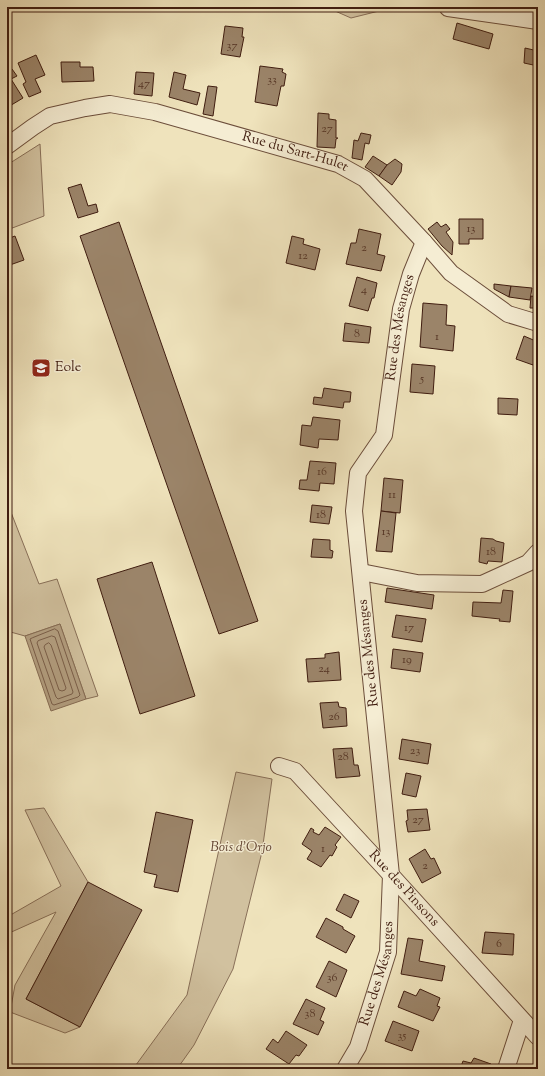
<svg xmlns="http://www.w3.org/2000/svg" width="545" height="1076" viewBox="0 0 545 1076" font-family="'Sorts Mill Goudy',serif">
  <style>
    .green { fill: #d1c19f; stroke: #886f58 }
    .water { fill: #b4a082; stroke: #866c54 }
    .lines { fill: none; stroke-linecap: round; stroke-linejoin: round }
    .shore { stroke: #7a5e49; stroke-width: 1 }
    .stream { stroke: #866c54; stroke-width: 4.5 }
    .building { fill: #9b8469; stroke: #401d10 }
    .minor-casing { stroke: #6c4e3b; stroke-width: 18 }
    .minor { stroke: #f5edd3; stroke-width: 16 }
    .labels { text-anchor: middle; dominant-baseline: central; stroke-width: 3; stroke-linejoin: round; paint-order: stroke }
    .number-label { font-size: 12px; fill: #573726 }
    .street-label { font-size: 14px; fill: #401d10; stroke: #f5edd3 }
    .poi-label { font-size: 14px; fill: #401d10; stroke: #f5edd3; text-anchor: start }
    .park-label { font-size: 14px; font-style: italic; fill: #644634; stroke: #f5edd3 }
  </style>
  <rect width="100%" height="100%" fill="#efe3bc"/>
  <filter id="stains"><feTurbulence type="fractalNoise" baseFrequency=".005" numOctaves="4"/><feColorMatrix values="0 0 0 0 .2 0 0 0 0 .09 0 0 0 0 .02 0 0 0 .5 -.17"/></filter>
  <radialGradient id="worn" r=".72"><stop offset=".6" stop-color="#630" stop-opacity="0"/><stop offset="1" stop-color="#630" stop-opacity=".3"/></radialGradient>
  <g class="green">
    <path d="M326,7H395L351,18Z"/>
    <path d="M40,144L44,216L7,230V165Z"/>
    <path d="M7,502L39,584L57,579L98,696L86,699L60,624L25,636L7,631Z"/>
    <path d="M236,772L272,779L262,852L233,969L194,1045L177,1069H133L187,995Z"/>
    <path d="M44,808L88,882L26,999L80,1027L65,1033L10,1012L15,985L56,912L7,934V917L61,886L25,810Z"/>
  </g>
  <path class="water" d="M60,624L86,699L51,711L25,636Z"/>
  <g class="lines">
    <g class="shore">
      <path d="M55,629L58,631L80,695L78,697L54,705L52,704L30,639L32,638Z"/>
      <path d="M52,636L55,637L73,692L72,694L58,699L56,697L37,643L38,641Z"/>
      <path d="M49,643L51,645L66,688L65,690L62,691L59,690L44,647L45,645Z"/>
    </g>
    <path class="stream" d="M519,7L538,10"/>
  </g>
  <g class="building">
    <path d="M457,23L493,34L489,49L453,39Z"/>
    <path d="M225,26L243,28L242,37H244L240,57L221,54Z"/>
    <path d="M525,48L538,51V75L537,74L538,66L524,63Z"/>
    <path d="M36,55L45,75L35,79L41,92L29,97L23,84L26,82L18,63Z"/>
    <path d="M61,62H80V67H93L94,81L62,82Z"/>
    <path d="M260,66L283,69L282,72L286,74L284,86H281L277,106L255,102Z"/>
    <path d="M12,69L17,76L11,79L23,98L8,107L7,105V72Z"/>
    <path d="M136,72L154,73L152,96L134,94Z"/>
    <path d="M174,72L186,75L183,89L200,93L197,105L169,97Z"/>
    <path d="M208,86L217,87L213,116L203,114Z"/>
    <path d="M318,113L329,114V119L336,120V138H338L336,139L335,148L317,147Z"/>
    <path d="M361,133L371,135L369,144L365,143L362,160L352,158L354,140L358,141Z"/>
    <path d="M373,156L387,165L379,176L365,167Z"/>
    <path d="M395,159L402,164L401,172L392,185L379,176L387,165Z"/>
    <path d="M81,184L88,206L96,204L98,212L78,218L68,188Z"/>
    <path d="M459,219H483V239H469V244H459Z"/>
    <path d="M119,222L258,621L219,634L80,236Z"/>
    <path d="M437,222L441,227L446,224L450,229L446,232L453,242L452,255L442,246L428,229Z"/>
    <path d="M359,229L381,234L377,254L385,256L381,271L346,264L351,243H356Z"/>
    <path d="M15,236L24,260L7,266V239Z"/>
    <path d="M292,236L304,239L303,244L320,249L315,270L286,263Z"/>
    <path d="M357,277L377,283L374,298H372L368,311L349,306Z"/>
    <path d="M494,284L511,286L509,297L494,289Z"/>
    <path d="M511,286L532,288L530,300L509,297Z"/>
    <path d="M531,296L538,297V308H530Z"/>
    <path d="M423,303L447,305L446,325L455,326L453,351L420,347Z"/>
    <path d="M345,323L371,327L369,343L343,341Z"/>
    <path d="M524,336L538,342V350L533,365L516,359Z"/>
    <path d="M538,350V367L533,365Z"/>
    <path d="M412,364L435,366L433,394L410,392Z"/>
    <path d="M324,388L351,392L350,402H344L343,408L313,404L314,397L322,398Z"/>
    <path d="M498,398L518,399L517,415L498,414Z"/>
    <path d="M313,417L340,420L338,440L319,439L318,448L300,445L302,425L311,426Z"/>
    <path d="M310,461L336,463L334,484L320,483L319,491L299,489L300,480H307Z"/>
    <path d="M384,478L403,480L400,513L381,511Z"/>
    <path d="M312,505L332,507L329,524L310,522Z"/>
    <path d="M381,511L396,513L392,552L376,551Z"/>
    <path d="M481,538L493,539L496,541L504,543L502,562L488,561L487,564L479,562Z"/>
    <path d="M313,539L330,540V550L333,551L332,558L311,557Z"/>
    <path d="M152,562L195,696L140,714L97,579Z"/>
    <path d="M387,588L434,595L432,609L385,602Z"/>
    <path d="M503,590L513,591L510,622L499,621L500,619L472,616L473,602L501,603Z"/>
    <path d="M396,615L426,619L422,642L392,637Z"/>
    <path d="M393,649L423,653L420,672L391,668Z"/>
    <path d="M339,652L341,680L308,682L306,659L325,658V654Z"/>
    <path d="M338,702L339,707L346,708L347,726L323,728L320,703Z"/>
    <path d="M402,739L431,744L428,764L399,759Z"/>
    <path d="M352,748L354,765H358L360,776L336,778L333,749Z"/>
    <path d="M406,773L421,776L416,797L402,794Z"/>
    <path d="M427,809L430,830L408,832L406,821L408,820L407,810Z"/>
    <path d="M156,812L193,820L178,892L154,887L157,875L144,872Z"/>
    <path d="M325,827L341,837L335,845L337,847L332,856L330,855L321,867L307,859L312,851L302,844L311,828L314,830L313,832L319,835Z"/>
    <path d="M425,849L431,859L434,858L441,873L422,883L409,859Z"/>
    <path d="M88,882L142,910L80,1027L26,999Z"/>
    <path d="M344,894L359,901L351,918L336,910Z"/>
    <path d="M326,918L343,927V929L355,936L346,953L316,937Z"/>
    <path d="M485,932L514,934L513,955L482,953Z"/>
    <path d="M408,938L423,940L419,961L445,966L442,981L401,974Z"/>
    <path d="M329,961L347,970L336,997L316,987Z"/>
    <path d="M420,989L440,998L437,1006L440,1007L433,1021L398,1007L404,991L416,996Z"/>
    <path d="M306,999L325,1008L320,1020L324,1022L318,1035L293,1024Z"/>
    <path d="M393,1021L419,1031L412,1051L385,1041Z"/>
    <path d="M286,1031L307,1045L299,1056L296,1055L289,1064L266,1049L273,1039L278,1043Z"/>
    <path d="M474,1058L491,1064L489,1069H460L463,1061L471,1063Z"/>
  </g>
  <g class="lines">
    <g class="minor-casing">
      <g id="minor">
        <path d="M448,8L538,21"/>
        <path id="s1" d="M7,146L33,127L50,116L85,108L110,104L155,112L338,164L365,179L424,242L451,273L508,314L538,323"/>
        <path d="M361,572L417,583L482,584L528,563L538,552"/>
        <path id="s2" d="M279,766L295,771L391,875L538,1037"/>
        <path id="s3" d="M345,1069L358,1047L388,952L391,875L354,511L358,473L384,435L401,309L411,274L424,242"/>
        <path d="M506,1069L522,1020"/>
      </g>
    </g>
    <use href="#minor" class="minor"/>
  </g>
  <defs>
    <g id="school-square" transform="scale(1)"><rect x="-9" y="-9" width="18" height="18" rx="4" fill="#8f2418" stroke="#f5edd3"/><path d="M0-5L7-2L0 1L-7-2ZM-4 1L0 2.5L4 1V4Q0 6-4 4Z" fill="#fff"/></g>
  </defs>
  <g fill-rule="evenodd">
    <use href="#school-square" x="41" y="368"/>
  </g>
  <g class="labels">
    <g class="number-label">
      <text x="232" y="46">37</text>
      <text x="272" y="80">33</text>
      <text x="144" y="84">47</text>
      <text x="327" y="129">27</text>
      <text x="471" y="229">13</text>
      <text x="364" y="248">2</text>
      <text x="303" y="256">12</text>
      <text x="364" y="290">4</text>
      <text x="357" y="334">8</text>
      <text x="437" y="337">1</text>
      <text x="422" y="379">5</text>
      <text x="322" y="472">16</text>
      <text x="392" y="495">11</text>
      <text x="321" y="515">18</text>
      <text x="386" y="532">13</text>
      <text x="491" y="552">18</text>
      <text x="409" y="628">17</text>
      <text x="407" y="660">19</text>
      <text x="324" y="669">24</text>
      <text x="334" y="717">26</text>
      <text x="415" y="751">23</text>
      <text x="343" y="757">28</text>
      <text x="418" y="820">27</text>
      <text x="323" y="849">1</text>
      <text x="425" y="866">2</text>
      <text x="499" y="944">6</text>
      <text x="332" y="978">36</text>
      <text x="310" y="1014">38</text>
      <text x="402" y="1036">35</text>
    </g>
    <g class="street-label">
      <text stroke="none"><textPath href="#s1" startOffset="305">Rue du Sart-Hulet</textPath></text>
      <text stroke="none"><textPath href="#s3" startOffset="761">Rue des Mésanges</textPath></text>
      <text transform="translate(369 653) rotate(-96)">Rue des Mésanges</text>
      <text stroke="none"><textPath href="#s2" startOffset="177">Rue des Pinsons</textPath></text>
      <text stroke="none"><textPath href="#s3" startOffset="102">Rue des Mésanges</textPath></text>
    </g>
    <g class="poi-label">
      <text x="55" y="368">Eole</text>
    </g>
    <g class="park-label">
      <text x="241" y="848">Bois d'Orjo</text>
    </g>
  </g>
  <rect width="545" height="1076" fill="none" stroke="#efe3bc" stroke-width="24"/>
  <rect x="8" y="8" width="529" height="1060" fill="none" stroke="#401d10" stroke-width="2"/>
  <rect x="12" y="12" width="521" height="1052" fill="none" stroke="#401d10"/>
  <rect width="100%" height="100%" filter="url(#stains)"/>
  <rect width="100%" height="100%" fill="url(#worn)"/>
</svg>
